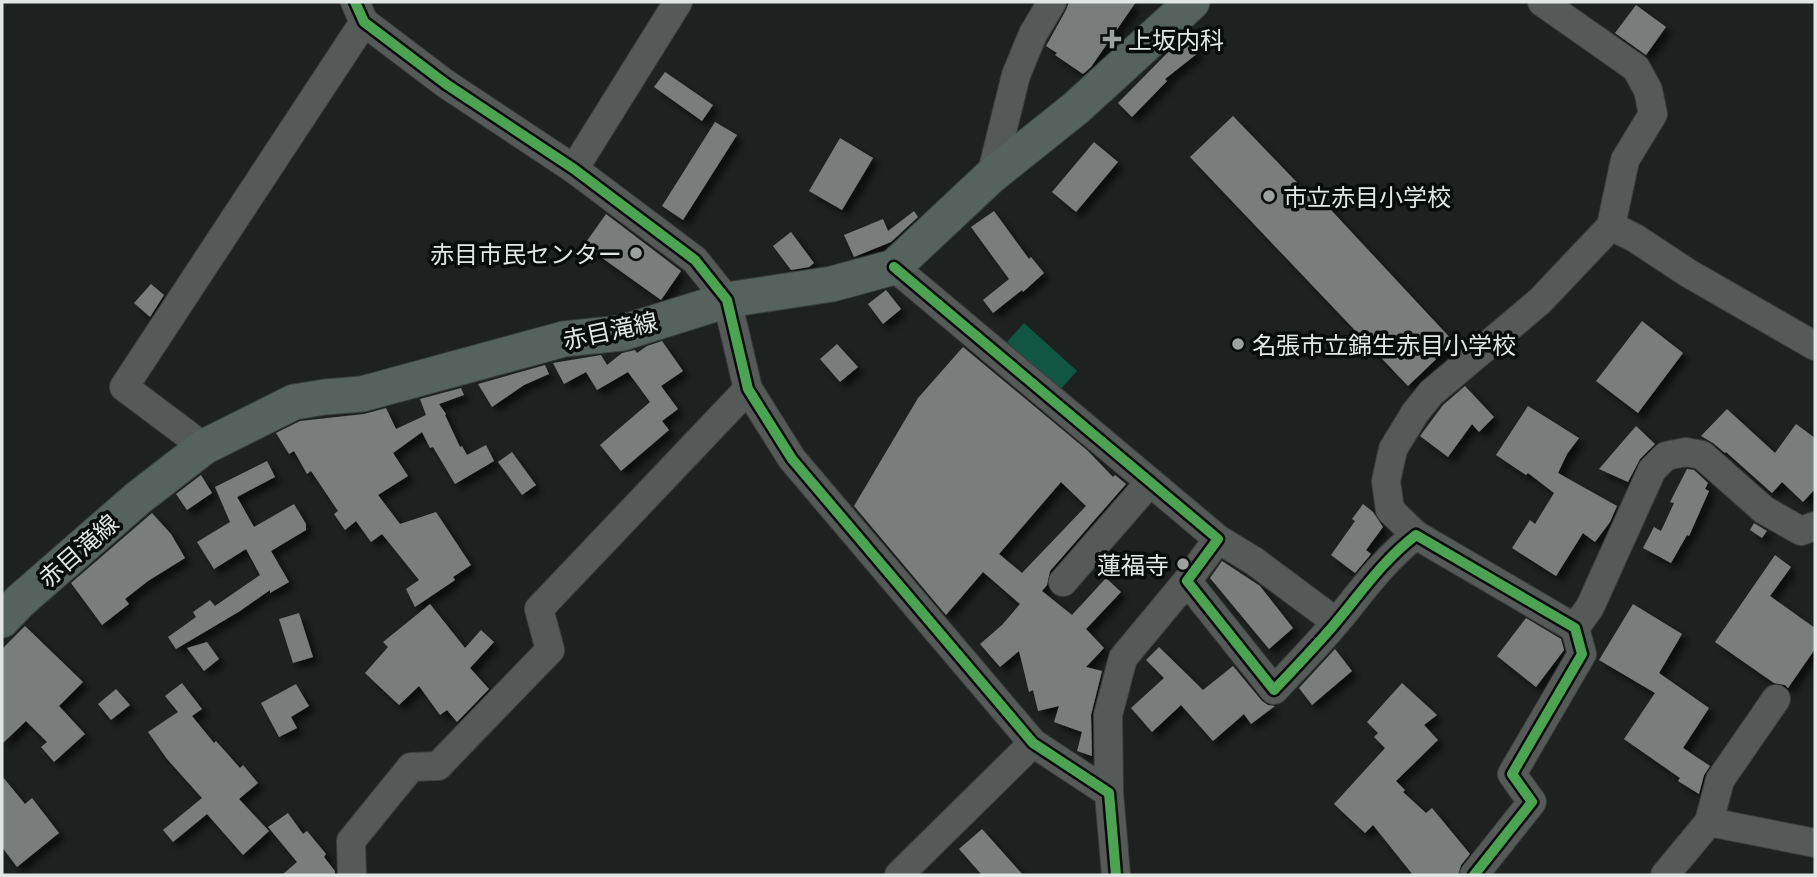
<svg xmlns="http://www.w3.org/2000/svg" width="1817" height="877" viewBox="0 0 1817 877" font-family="Barlow,'Noto Sans JP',sans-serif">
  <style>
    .water { fill: #115643 }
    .building { fill: #797e7c; fill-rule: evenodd; filter: url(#shadow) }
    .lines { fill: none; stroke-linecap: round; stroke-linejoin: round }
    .minor-casing { stroke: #3a3f3e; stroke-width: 30 }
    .major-casing { stroke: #3a3f3e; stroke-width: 37 }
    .minor { stroke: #555a58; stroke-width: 28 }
    .major { stroke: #55625d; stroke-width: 35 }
    .cycleway-casing { stroke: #080d0b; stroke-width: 15 }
    .cycleway { stroke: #4ca352; stroke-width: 10 }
    .poi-dot { fill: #9ca29f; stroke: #080d0b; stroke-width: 2.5 }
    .labels { text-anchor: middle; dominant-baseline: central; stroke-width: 7; stroke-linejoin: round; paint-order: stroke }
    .poi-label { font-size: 24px; fill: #e0e7e4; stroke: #080d0b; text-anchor: start }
    .street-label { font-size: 24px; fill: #e0e7e4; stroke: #080d0b }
  </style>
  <defs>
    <filter id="shadow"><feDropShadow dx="6" dy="6" stdDeviation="3.5" flood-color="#0009"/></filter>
  </defs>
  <rect width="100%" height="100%" fill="#1d2220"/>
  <path class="water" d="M1024,323L1077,371L1060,390L1007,342Z"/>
  <g class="building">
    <path d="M1069,2H1136L1091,67L1083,74L1055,55L1057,53L1046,46L1066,10Z"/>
    <path d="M1636,5L1666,27L1646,55L1615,33Z"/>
    <path d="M1184,36L1198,53L1165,79L1167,81L1132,117L1118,103Z"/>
    <path d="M665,72L713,105L702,121L654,87Z"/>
    <path d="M1233,116L1313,199L1317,195L1454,342L1408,386L1190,157Z"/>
    <path d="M715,122L737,135L683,220L662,206Z"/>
    <path d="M840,138L873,158L842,210L809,191Z"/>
    <path d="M1094,142L1118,162L1076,212L1052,192Z"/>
    <path d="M914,211L918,217L891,242L854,257L844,235L883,219L888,231Z"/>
    <path d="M994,211L1029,259L1031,257L1044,273L1023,292L1022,290L993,313L983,300L1009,279L971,227Z"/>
    <path d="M606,214L681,271L661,300L584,245Z"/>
    <path d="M791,232L814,263L809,267L791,270L773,246Z"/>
    <path d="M151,284L164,295L150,317L134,303Z"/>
    <path d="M886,290L901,309L883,324L868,304Z"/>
    <path d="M1642,321L1683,353L1638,413L1596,381Z"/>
    <path d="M662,341L683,371L661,386L678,409L662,421L669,430L621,471L600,445L650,402L628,372L597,390L586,372L564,384L553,363L601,355L607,365L622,353L635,350L637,353L647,346Z"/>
    <path d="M837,344L858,367L840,382L820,359Z"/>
    <path d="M963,347L1088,451L1113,477L1115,475L1126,484L1050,571L1047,585L1042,591L1072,615L1106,578L1121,592L1086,629L1104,648L1086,667L1102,671L1091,715L1092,756L1077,751L1082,732L1054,722L1059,706L1038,711L1033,690L1029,692L1019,651L1000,667L980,644L1002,625L1020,604L983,572L946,615L854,506L918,398ZM1061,482L1086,506L1022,573L999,554Z"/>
    <path d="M545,365L549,374L524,385L492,407L478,384Z"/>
    <path d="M1465,386L1494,417L1479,432L1472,424L1448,457L1420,436L1443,405Z"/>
    <path d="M461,388L464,395L439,404L446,414L445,415L460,447L462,446L467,455L486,445L494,461L455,484L433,447L430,448L422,432L393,453L408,476L378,495L400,524L436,512L471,565L453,577L455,580L415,607L406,589L419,580L382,534L371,542L356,521L345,530L334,514L338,511L311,471L307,474L294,451L289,454L276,433L300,421L364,414L386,408L396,429L426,415L420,399Z"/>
    <path d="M1528,406L1579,438L1567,454L1558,473L1617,506L1610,522L1595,542L1583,533L1556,576L1512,548L1530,520L1535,524L1554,493L1528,473L1526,475L1496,455Z"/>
    <path d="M1727,409L1775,453L1796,424L1815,438V489L1803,502L1782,482L1772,493L1726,452L1725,453L1713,443L1701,436Z"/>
    <path d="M1636,426L1655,444L1640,459L1628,482L1599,469Z"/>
    <path d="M512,452L536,485L522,495L498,462Z"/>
    <path d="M267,461L275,477L237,497L254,527L294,504L306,524V530L271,551L289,582L270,593V590L240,611L176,649L168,637L196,617L193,612L210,600L215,606L260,575L246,549L214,569L197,542L230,522L215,487Z"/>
    <path d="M1687,469L1694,470L1708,483L1705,489L1709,491L1689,536L1687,535L1671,563L1643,548L1654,527L1661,531L1674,503L1670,502Z"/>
    <path d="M201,475L212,493L187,510L176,494Z"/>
    <path d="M1363,504L1373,512L1383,527L1366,550L1371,554L1355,573L1331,555L1355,521L1352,519Z"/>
    <path d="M152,513L171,534L185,558L148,581L125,599L129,604L102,625L71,583Z"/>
    <path d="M1754,523L1767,531L1762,538L1750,530Z"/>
    <path d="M1775,555L1791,567L1770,596L1815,628V649L1788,688L1785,685L1774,683L1715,642Z"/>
    <path d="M1222,561L1260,586L1293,628L1269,649L1210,578Z"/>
    <path d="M430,604L465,648L481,630L494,642L470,668L489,689L457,722L447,710L440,715L419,686L399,705L365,673L388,647L383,642Z"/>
    <path d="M1633,604L1682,634L1659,673L1709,708L1683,748L1710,766L1704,775L1699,794L1678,781L1680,778L1624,739L1655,693L1599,660Z"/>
    <path d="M299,613L313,657L293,663L279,619Z"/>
    <path d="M1526,618L1561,639L1564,650L1536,687L1497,656Z"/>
    <path d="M25,626L83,682L59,706L85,734L54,762L41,747L47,742L26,721L2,744V649Z"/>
    <path d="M207,642L219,659L204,671L187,648Z"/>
    <path d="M1159,647L1203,690L1233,666L1262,701L1268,705L1275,706L1251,724L1244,714L1213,741L1181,705L1152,732L1131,708L1164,678L1146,660Z"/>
    <path d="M1335,649L1352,671L1312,705L1299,688Z"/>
    <path d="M182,683L202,709L192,716L214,743L216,741L240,768L243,765L258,783L239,799L269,831L243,855L207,814L173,842L163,830L202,798L167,759L148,732L178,712L165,696Z"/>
    <path d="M1402,683L1437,715L1424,725L1438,740L1396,781L1405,790L1403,792L1426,813L1432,808L1470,854L1461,865L1458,875H1413L1373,825L1365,833L1334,804L1385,748L1374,737L1378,733L1367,722Z"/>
    <path d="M296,684L309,706L291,717L297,728L279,737L261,703Z"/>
    <path d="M116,689L130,705L111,720L98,704Z"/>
    <path d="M2,776L25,804L32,798L59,833L17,867L2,847Z"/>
    <path d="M288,813L303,834L307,831L326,854L324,857L335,871V875H282L297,862L268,827Z"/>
    <path d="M982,829L1023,875H982L959,849Z"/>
  </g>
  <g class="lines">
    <g class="minor-casing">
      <g id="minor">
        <path d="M355,2L364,22L446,84L574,169L695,260L727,300L748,389L792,459L1033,743L1109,793L1116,875"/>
        <path d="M1542,2L1636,68L1648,90L1653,114L1625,160L1611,226L1635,238L1688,273L1815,346"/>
        <path d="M574,169L678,2"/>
        <path d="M991,176L1016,75L1033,34L1052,2"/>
        <path d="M894,267L1218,539L1187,581L1274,690C1294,669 1314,648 1333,626C1361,593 1381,562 1416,535L1575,628L1582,654L1512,774L1532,802L1474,875"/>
        <path d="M204,447L124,387L364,22"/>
        <path d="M1416,535L1390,510L1386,481L1393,449L1415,413L1431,393L1540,301L1611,226"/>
        <path d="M1218,539L1254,561L1336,622"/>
        <path d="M1063,582L1150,482"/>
        <path d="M1575,628L1590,607L1652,470L1666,456L1686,452L1702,455L1764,510L1801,531L1815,526"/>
        <path d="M1109,793L1108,715L1123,658L1187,581"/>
        <path d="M1709,822L1720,780L1776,699"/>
        <path d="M352,875L351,841L411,767L438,766L550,650L539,609L748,389"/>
        <path d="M899,875L1033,743"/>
        <path d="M1665,875L1709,822L1815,843"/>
      </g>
    </g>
    <g class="major-casing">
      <path id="major" d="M2,620L20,601L138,498L204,447L294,402L325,397L362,394L564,339L622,333L727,300L832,284L894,267L991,176L1076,108L1192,2"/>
    </g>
    <use href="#minor" class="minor"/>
    <use href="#major" class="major"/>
    <g class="cycleway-casing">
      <g id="cycleway">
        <path d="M355,2L364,22L446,84L574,169L695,260L727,300L748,389L792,459L1033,743L1109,793L1116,875"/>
        <path d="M894,267L1218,539L1187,581L1274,690C1294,669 1314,648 1333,626C1361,593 1381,562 1416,535L1575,628L1582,654L1512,774L1532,802L1474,875"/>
      </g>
    </g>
    <use href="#cycleway" class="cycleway"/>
  </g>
  <g class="poi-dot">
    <path d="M1108.5 28.5h7v7h7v7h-7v7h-7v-7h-7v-7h7z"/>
    <circle cx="1269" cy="196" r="7"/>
    <circle cx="636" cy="253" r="7"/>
    <circle cx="1238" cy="344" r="7"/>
    <circle cx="1183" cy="564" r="7"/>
  </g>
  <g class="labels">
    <g class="poi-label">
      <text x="1128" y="39">上坂内科</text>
      <text x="1283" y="196">市立赤目小学校</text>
      <text x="622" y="253" text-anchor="end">赤目市民センター</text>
      <text x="1252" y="344">名張市立錦生赤目小学校</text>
      <text x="1169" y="564" text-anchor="end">蓮福寺</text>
    </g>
    <g class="street-label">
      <text transform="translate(610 330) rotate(-12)">赤目滝線</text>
      <text transform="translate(78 550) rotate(-41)">赤目滝線</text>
    </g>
  </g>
  <rect width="1817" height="877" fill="none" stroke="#e0e7e4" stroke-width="7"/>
</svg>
